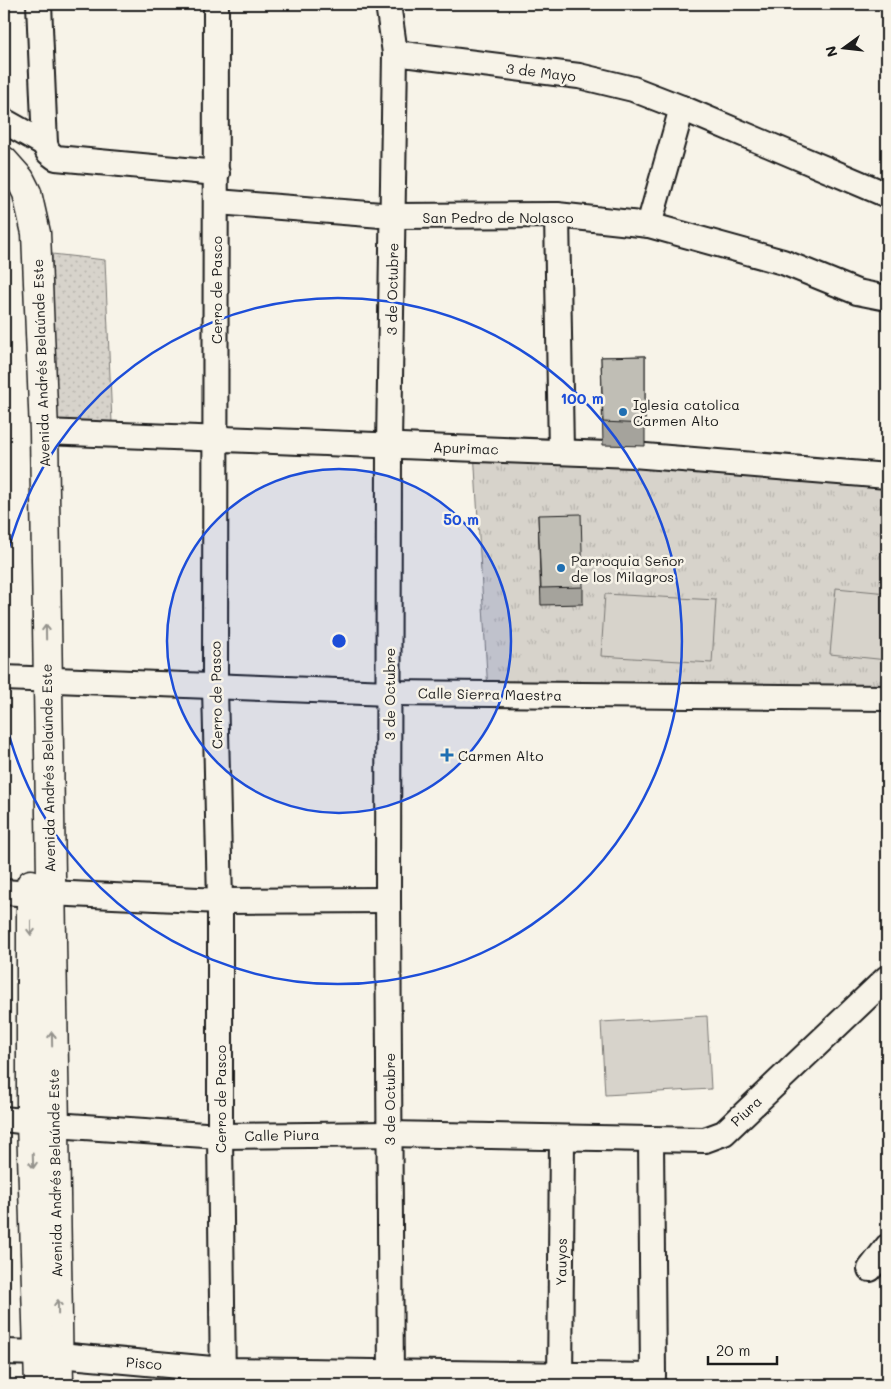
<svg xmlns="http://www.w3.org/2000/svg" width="891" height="1389" viewBox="0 0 891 1389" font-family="Mali,sans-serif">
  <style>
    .grass { fill: url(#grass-dots); stroke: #7a7874 }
    .park { fill: url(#park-tufts); stroke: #7a7874 }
    .pitch { fill: #d7d3cb; stroke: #7a7874 }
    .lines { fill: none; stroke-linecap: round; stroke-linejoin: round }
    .street-casing { stroke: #1c1c1c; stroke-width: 28 }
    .secondary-casing { stroke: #1c1c1c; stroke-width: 31 }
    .street { stroke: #f7f3e8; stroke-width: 24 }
    .secondary { stroke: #f7f3e8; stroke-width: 28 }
    .wall { fill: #a5a39c; stroke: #1c1c1c }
    .building { fill: #c0beb5; stroke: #1c1c1c }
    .oneway { stroke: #94928c }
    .ring { fill: none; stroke: #1d4ed8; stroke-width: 2.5 }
    .poi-dot { fill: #1f6fb2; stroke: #f7f3e8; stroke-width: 2 }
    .labels { text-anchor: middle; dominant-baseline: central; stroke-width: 5; stroke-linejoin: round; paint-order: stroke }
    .street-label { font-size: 14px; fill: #1c1c1c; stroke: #f7f3e8 }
    .poi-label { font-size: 14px; fill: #1c1c1c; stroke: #f7f3e8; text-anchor: start }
    .centre { fill: #1d4ed8; stroke: #f7f3e8; stroke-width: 2.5 }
    .ring-label { font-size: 15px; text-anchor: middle; font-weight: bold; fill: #1d4ed8; stroke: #f7f3e8; stroke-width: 5; stroke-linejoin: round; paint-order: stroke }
  </style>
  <defs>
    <pattern id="grass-dots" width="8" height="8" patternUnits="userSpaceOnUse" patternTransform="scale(1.25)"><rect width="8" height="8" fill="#d7d3cb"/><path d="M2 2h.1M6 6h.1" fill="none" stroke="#b8b5ae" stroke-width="1.8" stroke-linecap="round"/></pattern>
    <pattern id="park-tufts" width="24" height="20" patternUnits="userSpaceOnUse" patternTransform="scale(1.25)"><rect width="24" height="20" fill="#d7d3cb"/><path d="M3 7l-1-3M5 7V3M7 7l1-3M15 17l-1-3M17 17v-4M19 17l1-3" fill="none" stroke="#b8b5ae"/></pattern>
  </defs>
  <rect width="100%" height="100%" fill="#f7f3e8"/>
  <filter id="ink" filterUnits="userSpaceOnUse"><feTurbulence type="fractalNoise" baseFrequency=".02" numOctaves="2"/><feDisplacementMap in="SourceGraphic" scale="10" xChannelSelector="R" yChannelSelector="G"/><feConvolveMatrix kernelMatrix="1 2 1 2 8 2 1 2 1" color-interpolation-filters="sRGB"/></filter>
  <g filter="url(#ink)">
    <path class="grass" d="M52,254L105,260L112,423L56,422Z"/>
    <path class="park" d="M474,450L887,478V694L488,692Z"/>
    <g class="pitch">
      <path d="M836,588L887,593V660L830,654Z"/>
      <path d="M605,594L716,600L712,663L601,656Z"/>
      <path d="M707,1016L711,1089L605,1095L601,1022Z"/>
    </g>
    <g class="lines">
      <g class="street-casing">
        <g id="street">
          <path d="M39,4L45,144L48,152L56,158L217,173"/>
          <path d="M216,4L215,688L220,901V1136L223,1385"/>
          <path d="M388,4L395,53L389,445L388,900L391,1385"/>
          <path d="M395,53L579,76L633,89L682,108L887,195"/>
          <path d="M4,121L45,144"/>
          <path d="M217,202L394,216L557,215L649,225L783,262L857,292L887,298"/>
          <path d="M557,215L561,452"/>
          <path d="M649,225L682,108"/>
          <path d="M44,432L633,455L887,476"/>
          <path d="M4,678L389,693L887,698"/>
          <path d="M4,892L31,894"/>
          <path d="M49,893L220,901L388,900"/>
          <path d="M4,1119L54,1125L220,1136L389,1134L705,1140L724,1133L887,978"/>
          <path d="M870,1269L887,1247"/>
          <path d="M4,1352L39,1353"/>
          <path d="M59,1355L223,1370L653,1376L651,1140"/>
          <path d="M560,1385L562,1139"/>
        </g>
      </g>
      <g class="secondary-casing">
        <g id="secondary">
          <path d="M4,161L20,179L27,193L36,233L44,432L59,1385"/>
          <path d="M31,884V1121L39,1385"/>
        </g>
      </g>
      <use href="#street" class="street"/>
      <use href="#secondary" class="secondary"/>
    </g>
    <g class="wall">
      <path d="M645,356V446L603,445L601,357Z"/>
      <path d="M538,515L583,587V604L541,605Z"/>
    </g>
    <g class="building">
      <path d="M645,356V424L603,422L601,357Z"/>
      <path d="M581,514L583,587L541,588L538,515Z"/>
    </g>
    <defs><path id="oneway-shaft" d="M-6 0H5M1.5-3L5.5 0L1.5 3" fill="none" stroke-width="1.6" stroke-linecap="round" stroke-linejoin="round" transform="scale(1.25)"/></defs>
    <g class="oneway">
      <use href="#oneway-shaft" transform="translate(46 632) rotate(-91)"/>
      <use href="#oneway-shaft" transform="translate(31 928) rotate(90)"/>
      <use href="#oneway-shaft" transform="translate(52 1039) rotate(-91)"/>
      <use href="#oneway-shaft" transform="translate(33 1161) rotate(88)"/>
      <use href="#oneway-shaft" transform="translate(58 1307) rotate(-91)"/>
    </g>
  </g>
  <circle cx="339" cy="641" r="172" fill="#1d4ed8" fill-opacity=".12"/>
  <g class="ring">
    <circle cx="339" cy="641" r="172"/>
    <path d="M4 567A343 343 0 1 1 4 715"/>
  </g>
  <g class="poi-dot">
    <circle cx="623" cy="412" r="5"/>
    <circle cx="561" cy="568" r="5"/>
    <path d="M444.5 747.5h5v5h5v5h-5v5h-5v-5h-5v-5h5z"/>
  </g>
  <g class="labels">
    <g class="street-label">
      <text transform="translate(541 72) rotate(7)">3 de Mayo</text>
      <text x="498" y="217">San Pedro de Nolasco</text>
      <text transform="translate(392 289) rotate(-89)">3 de Octubre</text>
      <text transform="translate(216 290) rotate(-90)">Cerro de Pasco</text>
      <text transform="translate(41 363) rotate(-92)">Avenida Andrés Belaúnde Este</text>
      <text transform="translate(466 448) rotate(2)">Apurimac</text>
      <text transform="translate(389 694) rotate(-90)">3 de Octubre</text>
      <text transform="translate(490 694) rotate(1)">Calle Sierra Maestra</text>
      <text transform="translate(216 695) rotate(-91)">Cerro de Pasco</text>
      <text transform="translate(48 768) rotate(-91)">Avenida Andrés Belaúnde Este</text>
      <text transform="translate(220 1099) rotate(-90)">Cerro de Pasco</text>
      <text transform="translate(389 1099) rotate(-90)">3 de Octubre</text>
      <text transform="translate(746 1111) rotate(-43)">Piura</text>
      <text transform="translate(282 1135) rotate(-1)">Calle Piura</text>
      <text transform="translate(55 1173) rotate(-91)">Avenida Andrés Belaúnde Este</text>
      <text transform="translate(561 1262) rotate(-89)">Yauyos</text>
      <text transform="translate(144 1363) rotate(5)">Pisco</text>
    </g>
    <g class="poi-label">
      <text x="633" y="404">Iglesia catolica<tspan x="633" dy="16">Carmen Alto</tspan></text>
      <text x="571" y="560">Parroquia Señor<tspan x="571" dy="16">de los Milagros</tspan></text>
      <text x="458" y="755">Carmen Alto</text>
    </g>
  </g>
  <circle cx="339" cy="641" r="8" class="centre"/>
  <g class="ring-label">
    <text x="582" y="404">100 m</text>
    <text x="461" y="525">50 m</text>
  </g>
  <rect width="891" height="1389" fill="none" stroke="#f7f3e8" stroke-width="20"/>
  <rect x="10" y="10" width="871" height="1369" fill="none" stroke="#1c1c1c" stroke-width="2" filter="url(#ink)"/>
  <g transform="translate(844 48) rotate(255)" stroke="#f7f3e8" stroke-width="4" paint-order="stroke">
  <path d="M0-4L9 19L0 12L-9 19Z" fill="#1c1c1c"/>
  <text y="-8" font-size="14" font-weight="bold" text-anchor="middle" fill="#1c1c1c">N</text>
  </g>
  <path d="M708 1356v8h69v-8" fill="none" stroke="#1c1c1c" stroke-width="2.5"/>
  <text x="716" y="1356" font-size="15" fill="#1c1c1c" stroke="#f7f3e8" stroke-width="4" paint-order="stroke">20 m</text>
</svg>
